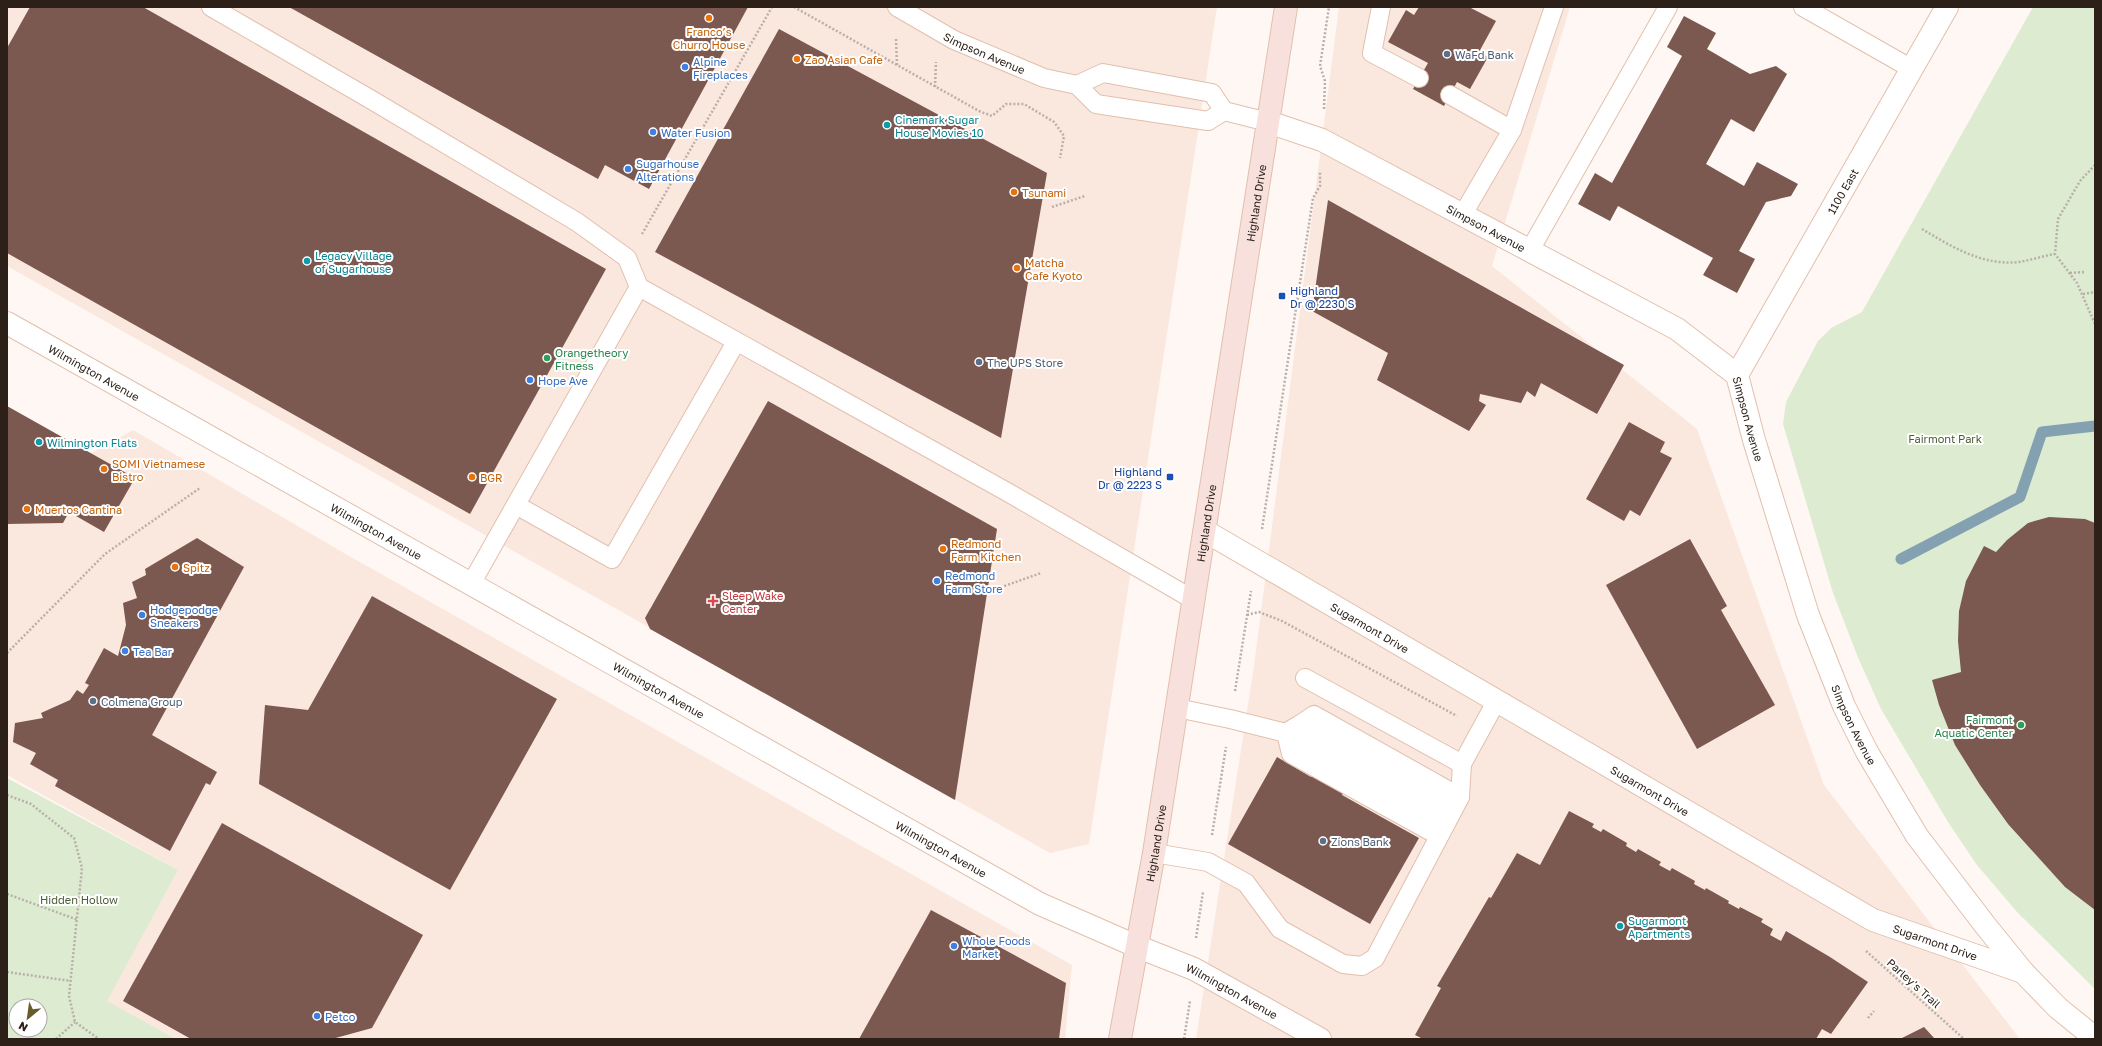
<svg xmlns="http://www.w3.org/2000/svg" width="2102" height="1046" viewBox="0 0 2102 1046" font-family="'Golos Text',sans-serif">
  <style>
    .built { fill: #fae8df }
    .green { fill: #ddebd0; fill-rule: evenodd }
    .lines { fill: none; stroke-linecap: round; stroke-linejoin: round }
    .stream { stroke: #83a1b0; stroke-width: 11 }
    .building { fill: #7b5850 }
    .lane-casing { stroke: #e2bfac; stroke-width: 20 }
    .street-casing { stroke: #e2bfac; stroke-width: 24 }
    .secondary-casing { stroke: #e2bfac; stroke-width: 24 }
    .path { stroke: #b9afaa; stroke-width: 2.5; stroke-dasharray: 2 2; stroke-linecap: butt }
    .lane { stroke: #fff; stroke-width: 18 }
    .street { stroke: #fff; stroke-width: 22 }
    .secondary { stroke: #f8e1dd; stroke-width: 22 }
    .food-dot { fill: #e8710a; stroke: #fff; stroke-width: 1.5 }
    .service-dot { fill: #5c6f8a; stroke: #fff; stroke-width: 1.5 }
    .shop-dot { fill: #3f7fe0; stroke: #fff; stroke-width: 1.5 }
    .culture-dot { fill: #0f9aa8; stroke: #fff; stroke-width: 1.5 }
    .transit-dot { fill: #1a4fb4; stroke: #fff; stroke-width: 1.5 }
    .leisure-dot { fill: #2e9e5b; stroke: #fff; stroke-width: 1.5 }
    .health-dot { fill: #e0444e; stroke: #fff; stroke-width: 1.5 }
    .labels { text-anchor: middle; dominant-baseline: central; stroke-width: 4; stroke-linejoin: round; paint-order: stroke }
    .food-label { font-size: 11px; fill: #c56008; stroke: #fff; text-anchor: start }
    .street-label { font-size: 11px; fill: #2c2018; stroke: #fff }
    .service-label { font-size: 11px; fill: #4e5e75; stroke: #fff; text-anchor: start }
    .shop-label { font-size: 11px; fill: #366cbe; stroke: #fff; text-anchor: start }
    .culture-label { font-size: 11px; fill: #0d838f; stroke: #fff; text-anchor: start }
    .transit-label { font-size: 11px; fill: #164399; stroke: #fff; text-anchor: start }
    .leisure-label { font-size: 11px; fill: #27864d; stroke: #fff; text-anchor: start }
    .park-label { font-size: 11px; fill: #4a5f34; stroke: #fff }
    .health-label { font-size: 11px; fill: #be3a42; stroke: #fff; text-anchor: start }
  </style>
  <rect width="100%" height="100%" fill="#fff7f3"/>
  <g class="built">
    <path d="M7,7H1217L1089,844L1050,853L7,266Z"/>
    <path d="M1339,7H1570L1492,266L1697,429L1824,785L2020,1039H1196L1254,666Z"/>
    <path d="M133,430L344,553L1072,965L1065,1039H176L106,1001L178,870L7,775V500Z"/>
  </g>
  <g class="green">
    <path d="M2033,7H2095V989L2017,912L1977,865L1948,822L1881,709L1857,655L1833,593L1783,424L1786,402L1818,341L1831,328L1862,312Z"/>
    <path d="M7,778L178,870L107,1001L176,1039H7ZM16,1006H40V1030H16Z"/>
  </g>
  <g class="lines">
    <path class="stream" d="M1901,559L2020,497L2042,432L2095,426"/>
  </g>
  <g class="building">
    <path d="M30,7H143L606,269L470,514L7,253V48Z"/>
    <path d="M289,7H748L649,189L605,165L598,179Z"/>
    <path d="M1419,7H1469L1496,21L1479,52L1488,57L1470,89L1457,82L1444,106L1413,89L1428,63L1388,42L1406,10L1414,15Z"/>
    <path d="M1684,16L1716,33L1707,49L1750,74L1776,66L1787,74L1754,132L1731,119L1706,164L1744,186L1757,162L1798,184L1791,196L1766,202L1739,251L1755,259L1737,293L1703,275L1713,258L1618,206L1610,221L1578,204L1595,173L1612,183L1682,56L1667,47Z"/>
    <path d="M779,29L1047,173L1001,438L655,252Z"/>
    <path d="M1328,200L1624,365L1597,414L1541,383L1535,397L1527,391L1521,403L1480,394L1479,401L1486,405L1469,431L1377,380L1388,353L1312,311Z"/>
    <path d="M768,401L997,529L955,800L650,629L645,618Z"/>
    <path d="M7,406L135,478L104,532L69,512L63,523L7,524Z"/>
    <path d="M1629,422L1665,442L1660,452L1672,458L1640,516L1630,510L1624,521L1586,499Z"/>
    <path d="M2049,517L2085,519L2095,523V910L2065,887L2008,824L1980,785L1955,745L1939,705L1932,680L1961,672L1958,641L1959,611L1966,581L1984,546L1996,552L2007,540L2028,523Z"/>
    <path d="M197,538L244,567L152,735L217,772L210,785L206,783L170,851L55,786L58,780L30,764L36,753L13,742L15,723L43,718L41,713L70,700L77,690L83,694L89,685L85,683L104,648L118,656L126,625L123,603L137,598L132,582L146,575L145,569Z"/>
    <path d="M1690,539L1727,606L1721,610L1775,705L1697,749L1606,585Z"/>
    <path d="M372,596L557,699L450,890L259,784L265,705L308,710Z"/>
    <path d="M1335,734L1367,752L1342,795L1419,838L1370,924L1228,844L1277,757L1311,777Z"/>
    <path d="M1569,811L1594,824L1592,827L1601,832L1603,829L1627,843L1626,846L1636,852L1638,849L1661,862L1659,865L1670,871L1672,868L1695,881L1694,884L1705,890L1706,888L1729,901L1728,903L1739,909L1740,907L1763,919L1761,922L1773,929L1770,935L1781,941L1786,931L1830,957L1868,982L1831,1034L1822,1029L1816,1039H1423L1415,1035L1441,988L1437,986L1489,897L1491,898L1517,853L1540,865Z"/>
    <path d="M222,823L423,935L372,1028L332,1039H191L123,1001Z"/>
    <path d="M931,910L1066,983L1059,1039H859Z"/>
    <path d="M1924,1027L1935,1039H1900Z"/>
  </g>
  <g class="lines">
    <g class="lane-casing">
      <g id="lane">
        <path d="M211,7L370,99L577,222L627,258L639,287"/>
        <path id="s1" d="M897,7L954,40L1044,78L1077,85L1096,104L1208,121L1224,111"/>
        <path d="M1381,7L1372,53L1419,78"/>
        <path d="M1803,7L1912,69"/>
        <path d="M1077,85L1103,73L1212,93L1224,111L1268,122"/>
        <path d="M1450,95L1512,130"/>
        <path d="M1463,214L1512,130L1554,7"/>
        <path d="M1530,250L1668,7"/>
        <path d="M516,505L612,559L736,342"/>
        <path d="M471,584L639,287L1009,493L1194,600"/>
        <path d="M1305,678L1462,764"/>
        <path d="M1177,708L1230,719L1286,733L1446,823"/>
        <path d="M1299,725L1314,715L1460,797"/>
        <path d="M1287,732L1299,725L1453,810"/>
        <path d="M1286,733L1291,754L1439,836"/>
        <path d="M1154,853L1208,862L1246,883L1280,929L1343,964L1362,966L1375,958L1460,797L1462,764L1497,700"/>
      </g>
    </g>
    <g class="street-casing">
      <g id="street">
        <path id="s2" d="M1268,122L1322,140L1677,329L1737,375L1754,440L1808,615L1844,706L1867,752L1917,836L1985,925L2023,972L2058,1008L2095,1038"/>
        <path id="s3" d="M7,323L1040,904L1136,946L1194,969L1320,1039"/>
        <path id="s4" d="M1737,375L1947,7"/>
        <path id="s5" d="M1205,531L1873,920L2023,972"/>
      </g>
    </g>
    <g class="secondary-casing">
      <g id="secondary">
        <path id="s6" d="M1120,1039L1154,853L1286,7"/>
      </g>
    </g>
    <g class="path">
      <path d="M794,7L979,111L992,116L1006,104H1024L1054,122L1064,136L1060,158"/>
      <path d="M896,39L897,65"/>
      <path d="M935,87L936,62"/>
      <path d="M1324,109L1325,81L1320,66L1329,7"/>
      <path d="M2095,165L2080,181L2058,219L2055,254L2077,283L2095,324"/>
      <path d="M1052,207L1085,196"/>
      <path d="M1922,229C1952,247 1983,266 2019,262C2031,260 2043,256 2055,254"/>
      <path d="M642,234L772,7"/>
      <path d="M2070,273L2085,272"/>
      <path d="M2083,294L2095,292"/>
      <path d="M1262,529L1313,198L1320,186V172"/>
      <path d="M993,590L1041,573"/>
      <path d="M1247,615L1259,612L1282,621L1457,716"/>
      <path d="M7,653L105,554L200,488"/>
      <path d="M1235,691L1251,591"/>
      <path d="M7,795L31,804L74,838L82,868L69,996L75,1022L99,1039"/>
      <path d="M1212,835L1226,747"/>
      <path d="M7,894L78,920"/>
      <path d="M1196,938L1203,892"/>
      <path d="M1866,951L1964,1039"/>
      <path d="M7,972L71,981"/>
      <path d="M1868,1018L1874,1011"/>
      <path d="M56,1039L75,1022"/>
      <path d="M1184,1039L1190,1001"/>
    </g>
    <use href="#lane" class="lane"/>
    <use href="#street" class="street"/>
    <use href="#secondary" class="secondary"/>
  </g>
  <g class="food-dot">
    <circle cx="709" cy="18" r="4"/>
    <circle cx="797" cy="59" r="4"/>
    <circle cx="1014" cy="192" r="4"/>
    <circle cx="1017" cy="268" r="4"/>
    <circle cx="104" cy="469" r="4"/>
    <circle cx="472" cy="477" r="4"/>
    <circle cx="27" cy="509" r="4"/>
    <circle cx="943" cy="549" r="4"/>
    <circle cx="175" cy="567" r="4"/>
  </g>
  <g class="service-dot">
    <circle cx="1447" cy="54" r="4"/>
    <circle cx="979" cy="362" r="4"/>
    <circle cx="93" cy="701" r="4"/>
    <circle cx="1323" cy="841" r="4"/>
  </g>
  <g class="shop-dot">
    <circle cx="685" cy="67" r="4"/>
    <circle cx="653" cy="132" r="4"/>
    <circle cx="628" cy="169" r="4"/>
    <circle cx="530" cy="380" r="4"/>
    <circle cx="937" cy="581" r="4"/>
    <circle cx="142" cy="615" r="4"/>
    <circle cx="125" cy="651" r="4"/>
    <circle cx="954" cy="946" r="4"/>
    <circle cx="317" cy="1016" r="4"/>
  </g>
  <g class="culture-dot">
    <circle cx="887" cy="125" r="4"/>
    <circle cx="307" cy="261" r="4"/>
    <circle cx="39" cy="442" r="4"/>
    <circle cx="1620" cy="926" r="4"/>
  </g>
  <g class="transit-dot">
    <rect x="1278" y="292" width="8" height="8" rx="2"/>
    <rect x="1166" y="473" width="8" height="8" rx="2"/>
  </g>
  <g class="leisure-dot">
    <circle cx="547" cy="358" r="4"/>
    <circle cx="2021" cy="725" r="4"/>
  </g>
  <path class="health-dot" d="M711 595h4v4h4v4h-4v4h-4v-4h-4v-4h4z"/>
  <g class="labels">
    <g class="food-label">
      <text x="709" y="31" text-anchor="middle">Franco’s<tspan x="709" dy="13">Churro House</tspan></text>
      <text x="805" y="59">Zao Asian Cafe</text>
      <text x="1022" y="192">Tsunami</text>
      <text x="1025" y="262">Matcha<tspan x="1025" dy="13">Cafe Kyoto</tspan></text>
      <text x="112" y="463">SOMI Vietnamese<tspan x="112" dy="13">Bistro</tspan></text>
      <text x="480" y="477">BGR</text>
      <text x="35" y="509">Muertos Cantina</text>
      <text x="951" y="543">Redmond<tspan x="951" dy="13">Farm Kitchen</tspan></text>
      <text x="183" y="567">Spitz</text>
    </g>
    <g class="street-label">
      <text stroke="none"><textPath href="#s1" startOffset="99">Simpson Avenue</textPath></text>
      <text stroke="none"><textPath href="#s4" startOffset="212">1100 East</textPath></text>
      <text stroke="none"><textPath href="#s6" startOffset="847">Highland Drive</textPath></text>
      <text stroke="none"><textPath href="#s2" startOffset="243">Simpson Avenue</textPath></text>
      <text stroke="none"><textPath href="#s3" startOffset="100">Wilmington Avenue</textPath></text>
      <text stroke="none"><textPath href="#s2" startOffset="580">Simpson Avenue</textPath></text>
      <text stroke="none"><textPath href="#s6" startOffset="523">Highland Drive</textPath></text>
      <text stroke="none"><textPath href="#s3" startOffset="424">Wilmington Avenue</textPath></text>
      <text stroke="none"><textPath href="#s5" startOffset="191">Sugarmont Drive</textPath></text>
      <text stroke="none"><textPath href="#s3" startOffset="748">Wilmington Avenue</textPath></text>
      <text stroke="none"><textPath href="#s2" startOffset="904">Simpson Avenue</textPath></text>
      <text stroke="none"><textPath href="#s5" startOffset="515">Sugarmont Drive</textPath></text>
      <text stroke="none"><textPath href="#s6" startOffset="199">Highland Drive</textPath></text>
      <text stroke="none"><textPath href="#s3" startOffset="1072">Wilmington Avenue</textPath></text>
      <text stroke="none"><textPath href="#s5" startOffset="839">Sugarmont Drive</textPath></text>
      <text transform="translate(1914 983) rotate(42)">Parley's Trail</text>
      <text stroke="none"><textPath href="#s3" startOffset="1396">Wilmington Avenue</textPath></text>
    </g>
    <g class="service-label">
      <text x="1455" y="54">WaFd Bank</text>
      <text x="987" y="362">The UPS Store</text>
      <text x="101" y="701">Colmena Group</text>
      <text x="1331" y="841">Zions Bank</text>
    </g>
    <g class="shop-label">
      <text x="693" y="61">Alpine<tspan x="693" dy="13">Fireplaces</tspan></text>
      <text x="661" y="132">Water Fusion</text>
      <text x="636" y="163">Sugarhouse<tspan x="636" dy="13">Alterations</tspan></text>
      <text x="538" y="380">Hope Ave</text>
      <text x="945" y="575">Redmond<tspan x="945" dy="13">Farm Store</tspan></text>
      <text x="150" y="609">Hodgepodge<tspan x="150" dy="13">Sneakers</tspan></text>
      <text x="133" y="651">Tea Bar</text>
      <text x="962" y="940">Whole Foods<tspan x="962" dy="13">Market</tspan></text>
      <text x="325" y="1016">Petco</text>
    </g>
    <g class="culture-label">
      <text x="895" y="119">Cinemark Sugar<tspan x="895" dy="13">House Movies 10</tspan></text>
      <text x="315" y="255">Legacy Village<tspan x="315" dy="13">of Sugarhouse</tspan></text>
      <text x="47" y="442">Wilmington Flats</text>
      <text x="1628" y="920">Sugarmont<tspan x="1628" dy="13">Apartments</tspan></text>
    </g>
    <g class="transit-label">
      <text x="1290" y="290">Highland<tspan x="1290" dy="13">Dr @ 2230 S</tspan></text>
      <text x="1162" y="471" text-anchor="end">Highland<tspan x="1162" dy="13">Dr @ 2223 S</tspan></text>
    </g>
    <g class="leisure-label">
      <text x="555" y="352">Orangetheory<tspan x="555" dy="13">Fitness</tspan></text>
      <text x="2013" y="719" text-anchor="end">Fairmont<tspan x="2013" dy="13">Aquatic Center</tspan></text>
    </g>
    <g class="park-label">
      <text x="1945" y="438">Fairmont Park</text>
      <text x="79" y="899">Hidden Hollow</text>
    </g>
    <g class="health-label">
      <text x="722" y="595">Sleep Wake<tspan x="722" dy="13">Center</tspan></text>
    </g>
  </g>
  <rect width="2102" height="1046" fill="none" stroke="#2c2018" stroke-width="16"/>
  <g transform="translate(28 1018) rotate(209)"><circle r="19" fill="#ffffff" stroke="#aba6a3"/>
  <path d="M0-3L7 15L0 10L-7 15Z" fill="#675c29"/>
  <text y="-6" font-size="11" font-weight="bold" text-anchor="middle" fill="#2c2018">N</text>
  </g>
</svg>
